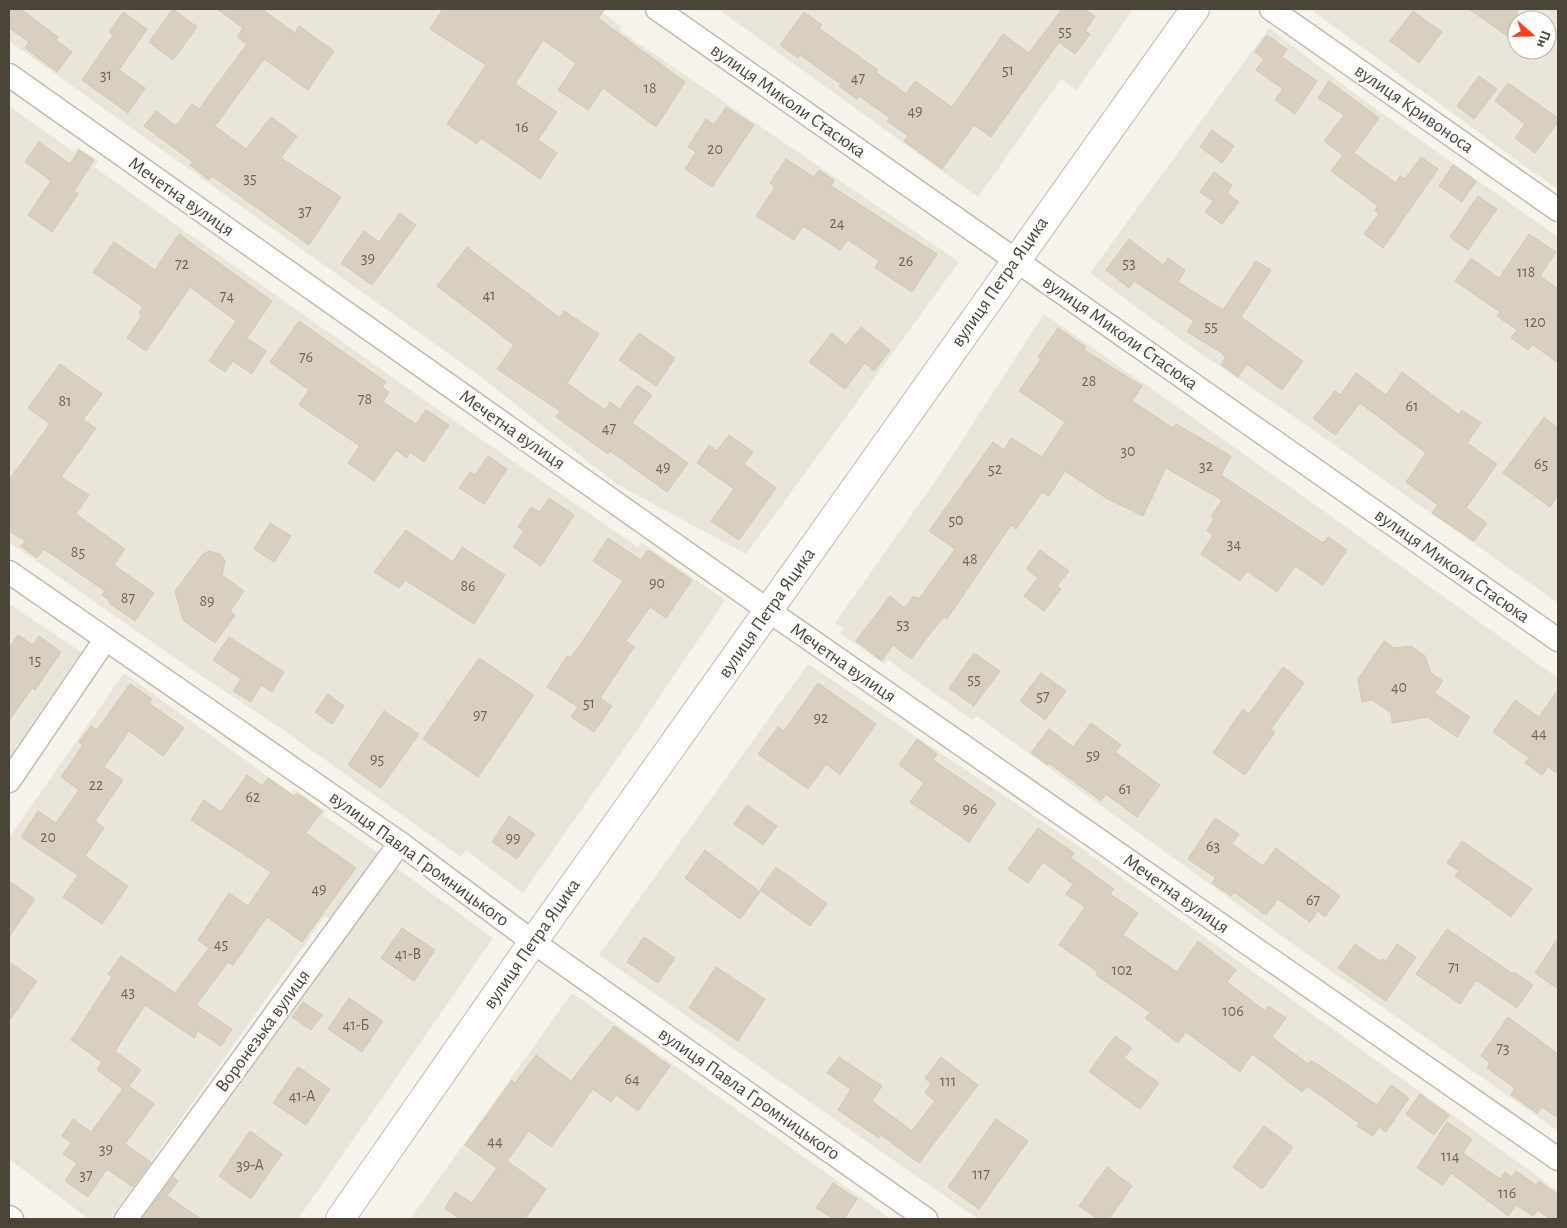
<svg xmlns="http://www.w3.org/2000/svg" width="1567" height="1228" viewBox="0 0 1567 1228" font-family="'Alegreya Sans',sans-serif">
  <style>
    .residential { fill: #eae5da; fill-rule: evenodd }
    .building { fill: #d8cfc1; stroke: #d3c7b4 }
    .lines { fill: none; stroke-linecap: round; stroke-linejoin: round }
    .minor-casing { stroke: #c2bbae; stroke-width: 25 }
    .tertiary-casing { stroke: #c2bbae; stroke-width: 30 }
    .minor { stroke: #fff; stroke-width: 22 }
    .tertiary { stroke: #fff; stroke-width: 28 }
    .labels { text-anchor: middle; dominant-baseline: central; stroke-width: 5; stroke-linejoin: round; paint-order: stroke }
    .number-label { font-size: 16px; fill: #6e675b }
    .street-label { font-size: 19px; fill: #4b4439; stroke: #fff }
  </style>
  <rect width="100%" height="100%" fill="#f6f3ec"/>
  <g class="residential">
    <path d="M9,9H597L621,26L619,30L959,262L746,554L615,483L480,376L9,41Z"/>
    <path d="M718,9H1133L1077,90L1061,79L978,197Z"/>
    <path d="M1310,9H1558V189L1533,172ZM1517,20H1547V50H1517Z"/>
    <path d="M1269,28L1366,102L1558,237V603L1302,422L1187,344L1090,273Z"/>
    <path d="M9,106L74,152L78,147L98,161L94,167L440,411L638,547L641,542L725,600L631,739L523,893L466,850L461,857L282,729L188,667L9,542Z"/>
    <path d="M1044,314L1189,415L1558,678V1131L1269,927L977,716L972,720L888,660L885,665L840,633L843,628L835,623L939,476Z"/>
    <path d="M9,604L81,652L9,758Z"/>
    <path d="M808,664L1064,836L1558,1191V1219H978L599,955Z"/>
    <path d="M124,673L291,793L294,789L326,811L323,815L378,853L333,921L325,916L110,1219H89L9,1159V838Z"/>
    <path d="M395,867L493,938L298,1219H130Z"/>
    <path d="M572,993L891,1219H410Z"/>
  </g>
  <g class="building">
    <path d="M9,9H21L58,37L56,40L72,52L57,72L25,48L29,42L9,28Z"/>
    <path d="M173,9L197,27L173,60L149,42Z"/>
    <path d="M217,9H262L295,33L299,26L334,51L308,90L264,59L215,126L246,149L271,117L297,136L281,158L341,197L309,245L212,176L209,180L190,165L193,162L144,126L156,111L176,126L192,104L199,109L247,44L237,37L243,28Z"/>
    <path d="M443,9H605L598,18L685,82L656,127L603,88L588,110L558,90L576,63L543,40L515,84L557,112L538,140L557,153L540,179L481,138L477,144L447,124L486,65L430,29Z"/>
    <path d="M1062,9H1085L1095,16L1085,31L1090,34L1075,54L1059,42L991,137L974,125L942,169L904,141L908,136L887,121L890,118L859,96L857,99L839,86L841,84L800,55L798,58L780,45L804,12L822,25L819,28L878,70L876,72L906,94L915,81L952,107L1003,34L1029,53Z"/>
    <path d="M1469,9H1517V43Z"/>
    <path d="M1413,11L1442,32L1419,63L1390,41Z"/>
    <path d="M123,12L147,29L119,70L145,88L128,113L82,80L113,35L109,32Z"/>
    <path d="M1267,35L1287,49L1282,57L1317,81L1295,114L1275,100L1283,89L1256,70L1264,59L1255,52Z"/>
    <path d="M1479,76L1497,89L1474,119L1457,106Z"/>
    <path d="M1329,81L1379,118L1354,153L1396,183L1400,176L1405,179L1421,157L1438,169L1383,248L1364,234L1379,214L1375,211L1378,206L1331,171L1343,155L1324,141L1344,115L1318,98Z"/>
    <path d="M1508,83L1558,118V122L1535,153L1515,138L1525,124L1495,101Z"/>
    <path d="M726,107L754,125L712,187L685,169L696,152L688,147L706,119L714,125Z"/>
    <path d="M1212,130L1234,146L1222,163L1200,147Z"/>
    <path d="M39,142L70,164L79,150L94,160L74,191L78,194L52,232L28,215L51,181L25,162Z"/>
    <path d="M786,159L814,177L819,170L834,180L831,186L937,254L912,292L875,268L879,261L848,240L840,250L803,226L794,240L756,216L775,187L770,183Z"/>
    <path d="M1453,165L1476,181L1462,202L1439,186Z"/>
    <path d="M1214,172L1232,185L1227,193L1239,202L1222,224L1205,212L1213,201L1200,192Z"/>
    <path d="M1478,196L1497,209L1468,250L1450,237Z"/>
    <path d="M400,213L416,225L372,285L341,263L364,231L379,242Z"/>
    <path d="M179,234L272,301L247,338L266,351L252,374L233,361L225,372L209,361L236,321L190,287L146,351L127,338L142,315L139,313L143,307L93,272L114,242L155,270Z"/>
    <path d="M1529,234L1556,252L1540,276L1558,289V363L1532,344L1528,350L1511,338L1517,330L1497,316L1500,312L1455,281L1471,258L1499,278Z"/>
    <path d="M1129,239L1163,265L1168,258L1185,270L1178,282L1223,310L1256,261L1271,270L1241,317L1303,361L1282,390L1247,364L1238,377L1221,365L1225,358L1222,353L1187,332L1194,321L1134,281L1129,288L1106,270Z"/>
    <path d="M467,247L560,318L564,311L599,334L567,383L605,410L610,402L620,409L637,385L652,395L632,423L688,463L667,492L610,451L608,454L556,417L560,411L497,369L514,345L437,286Z"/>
    <path d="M299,321L386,382L382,387L389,392L383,402L416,424L426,410L449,425L424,462L410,452L407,458L396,450L374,481L348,463L360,446L299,405L309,390L270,362Z"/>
    <path d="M861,327L890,350L874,371L865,363L845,389L809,362L832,333L846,345Z"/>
    <path d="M1058,328L1086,347L1084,350L1142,386L1132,401L1173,428L1176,424L1231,456L1221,475L1323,543L1328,537L1347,550L1323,585L1295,566L1277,592L1247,571L1240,581L1201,554L1213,535L1207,531L1214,519L1211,517L1222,500L1166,468L1143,516L1106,498L1065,471L1049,496L1042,492L1016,529L1011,525L947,619L944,617L936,626L911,659L893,645L882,661L856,641L890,596L905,608L914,596L919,599L955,549L929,531L993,442L1004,450L1011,438L1042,457L1065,422L1019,391L1041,359L1038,357Z"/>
    <path d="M639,333L675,358L656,386L619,360Z"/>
    <path d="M60,364L102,394L83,420L96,428L61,477L89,495L76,514L125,549L114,565L154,593L135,621L109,603L110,601L102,595L105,591L44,549L37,558L21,546L25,541L9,531V480L50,424L28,408Z"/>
    <path d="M1402,372L1459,415L1462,410L1481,423L1467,443L1497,464L1466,508L1487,523L1474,541L1432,513L1438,505L1406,482L1426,453L1360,403L1335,435L1313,418L1335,391L1340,395L1356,373L1386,395Z"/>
    <path d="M1544,417L1558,428V495L1550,507L1503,473Z"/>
    <path d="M729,435L753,452L744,464L776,488L739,540L711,521L734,489L697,463L709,445L717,451Z"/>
    <path d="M488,456L507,469L484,504L459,488L470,472L475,475Z"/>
    <path d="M549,498L574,515L541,566L513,547L524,531L518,527L531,507L540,512Z"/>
    <path d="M270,523L291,536L274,562L254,549Z"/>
    <path d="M406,530L453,562L462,547L505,575L474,624L405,580L399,588L374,572Z"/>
    <path d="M608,538L641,560L648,550L692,580L666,618L650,607L626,641L634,647L600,698L612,706L594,732L571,717L578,707L547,687L567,656L570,658L580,645L623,581L593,561Z"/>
    <path d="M1040,550L1069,571L1057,586L1061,589L1044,611L1024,596L1038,578L1026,569Z"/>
    <path d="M209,551L220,554L225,561L222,575L244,591L230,611L235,615L215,643L183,620L175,591L203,554Z"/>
    <path d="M18,635L33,645L39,636L61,652L35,690L32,688L9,721V648Z"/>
    <path d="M229,637L284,672L272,692L261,685L251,702L233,691L241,679L213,660Z"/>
    <path d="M1384,641L1394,648L1411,646L1425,656L1431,673L1443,681L1434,693L1470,717L1457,737L1427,717L1392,723L1391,713L1372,700L1362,702L1358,679Z"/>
    <path d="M974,653L1000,671L974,706L949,688Z"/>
    <path d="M479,658L534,695L478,777L423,739Z"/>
    <path d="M1283,667L1304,683L1271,729L1275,732L1245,775L1213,753L1243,709L1249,714Z"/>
    <path d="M1041,673L1066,691L1045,720L1020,701Z"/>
    <path d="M818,683L876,724L840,775L826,764L808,789L758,754L778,727L784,731Z"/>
    <path d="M130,684L152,699L149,703L184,728L163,756L129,731L104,767L123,780L95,821L104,828L85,856L128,886L102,924L63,897L78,875L21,837L38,811L56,823L79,790L61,777L83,745L79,742L91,726L97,730Z"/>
    <path d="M1558,690V774L1548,767L1542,775L1525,763L1529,758L1493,732L1515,700L1539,717Z"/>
    <path d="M328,694L344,706L332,724L315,712Z"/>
    <path d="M384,711L419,734L381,788L348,765Z"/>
    <path d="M1091,723L1121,745L1115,752L1160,785L1137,817L1106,794L1101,801L1049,763L1048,765L1031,753L1049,729L1073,747Z"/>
    <path d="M917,739L937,754L933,760L996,803L969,842L910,802L924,783L899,765Z"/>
    <path d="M247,775L262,786L268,778L294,796L297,793L322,811L306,833L356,868L302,942L267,917L233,965L228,962L196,1005L232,1029L221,1046L198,1031L194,1038L145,1005L115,1051L141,1070L129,1086L154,1104L125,1144L151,1162L133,1187L107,1169L88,1197L65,1181L77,1163L63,1154L71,1143L62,1136L73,1119L91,1132L123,1089L97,1070L102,1062L71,1040L112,977L108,974L121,956L175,993L209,948L198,940L229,893L248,906L271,872L191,820L204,800L221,812Z"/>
    <path d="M747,805L777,826L763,845L734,824Z"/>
    <path d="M509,816L535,834L517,859L492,842Z"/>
    <path d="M1215,818L1239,834L1232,844L1263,866L1276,848L1340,896L1325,917L1318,911L1310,922L1278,899L1266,915L1234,892L1231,896L1212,883L1216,878L1188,859Z"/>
    <path d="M1038,828L1074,853L1071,858L1114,889L1110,894L1138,913L1123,935L1177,972L1198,941L1236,970L1227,982L1265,1011L1268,1006L1286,1018L1272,1037L1308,1064L1310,1061L1314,1062L1377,1105L1391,1085L1409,1098L1386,1132L1379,1127L1373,1136L1357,1126L1359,1123L1307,1086L1302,1092L1252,1054L1240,1072L1186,1032L1178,1043L1145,1018L1150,1012L1096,975L1098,972L1059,945L1085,907L1066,894L1073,884L1043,862L1028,883L1008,869Z"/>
    <path d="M1462,841L1532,889L1511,917L1455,876L1459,871L1447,863Z"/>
    <path d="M705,850L760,892L740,919L685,878Z"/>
    <path d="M776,867L827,904L810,926L760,890Z"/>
    <path d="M9,881L35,899L9,937Z"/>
    <path d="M402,928L435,950L414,981L381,958Z"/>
    <path d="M1447,929L1513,974L1514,972L1533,985L1517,1008L1476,980L1460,1004L1416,974Z"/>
    <path d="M644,937L675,958L658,983L627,962Z"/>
    <path d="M1558,938V989L1535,973Z"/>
    <path d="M1355,944L1381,962L1382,959L1386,961L1397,944L1416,957L1386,1001L1338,968Z"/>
    <path d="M9,962L37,981L9,1021Z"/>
    <path d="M716,967L765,999L738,1041L689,1008Z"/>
    <path d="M349,998L383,1021L362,1052L328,1029Z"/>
    <path d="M303,1002L322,1015L311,1030L292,1017Z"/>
    <path d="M1508,1017L1558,1054V1118L1542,1107L1537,1113L1511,1095L1515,1088L1487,1068L1490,1063L1481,1056Z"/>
    <path d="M614,1026L670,1066L638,1111L616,1095L611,1102L593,1089L551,1147L529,1131L507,1161L546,1189L525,1219H460L445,1208L455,1192L472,1203L497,1168L465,1145L512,1080L515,1083L536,1055L571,1081Z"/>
    <path d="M1115,1036L1132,1048L1124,1058L1159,1083L1140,1109L1089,1072Z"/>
    <path d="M839,1057L882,1086L872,1101L912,1131L935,1101L925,1093L931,1084L925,1078L941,1057L978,1085L919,1163L881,1135L879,1138L838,1110L851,1089L827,1073Z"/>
    <path d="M298,1067L330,1089L306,1125L273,1103Z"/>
    <path d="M1420,1094L1449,1115L1434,1135L1406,1114Z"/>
    <path d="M996,1119L1028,1141L979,1209L948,1187Z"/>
    <path d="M1447,1122L1472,1139L1463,1153L1500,1179L1505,1172L1512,1177L1516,1171L1536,1185L1539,1181L1558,1195V1219H1550L1538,1210L1533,1216L1516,1205L1508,1216L1451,1173L1443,1185L1417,1168Z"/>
    <path d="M1264,1126L1293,1147L1262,1189L1233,1167Z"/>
    <path d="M250,1131L282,1154L251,1199L219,1176Z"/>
    <path d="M1107,1167L1132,1186L1109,1219H1098L1079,1206Z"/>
    <path d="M173,1177L178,1181L167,1196L201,1219H142Z"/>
    <path d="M833,1183L857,1199L844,1219H834L816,1208Z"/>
  </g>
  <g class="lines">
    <g class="minor-casing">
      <g id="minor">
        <path d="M657,9L1558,640"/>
        <path d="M1271,9L1558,210"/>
        <path d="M9,75L769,611L1558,1159"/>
        <path d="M9,572L400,843L533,942L926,1219"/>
        <path d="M9,781L105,640"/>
        <path d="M9,1217L12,1219"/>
        <path d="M126,1219L400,843"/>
      </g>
    </g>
    <g class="tertiary-casing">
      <path id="tertiary" d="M340,1219L533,942L1195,9"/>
    </g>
    <use href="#minor" class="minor"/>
    <use href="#tertiary" class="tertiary"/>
  </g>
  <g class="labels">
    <g class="number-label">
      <text x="1065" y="31">55</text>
      <text x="1008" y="70">51</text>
      <text x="106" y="75">31</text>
      <text x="858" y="78">47</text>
      <text x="650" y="88">18</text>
      <text x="915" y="111">49</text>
      <text x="522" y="127">16</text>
      <text x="715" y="149">20</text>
      <text x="250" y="178">35</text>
      <text x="305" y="211">37</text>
      <text x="837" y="223">24</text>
      <text x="368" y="258">39</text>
      <text x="906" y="261">26</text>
      <text x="1129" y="263">53</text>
      <text x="182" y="264">72</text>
      <text x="1526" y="272">118</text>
      <text x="489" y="295">41</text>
      <text x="227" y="296">74</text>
      <text x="1535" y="322">120</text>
      <text x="1211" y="326">55</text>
      <text x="306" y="357">76</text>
      <text x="1089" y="381">28</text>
      <text x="365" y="399">78</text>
      <text x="65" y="401">81</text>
      <text x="1412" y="406">61</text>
      <text x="609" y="428">47</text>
      <text x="1128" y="451">30</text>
      <text x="1541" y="464">65</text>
      <text x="1206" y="466">32</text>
      <text x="663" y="467">49</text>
      <text x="995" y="469">52</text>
      <text x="956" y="520">50</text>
      <text x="1234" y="544">34</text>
      <text x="78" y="552">85</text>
      <text x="970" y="559">48</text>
      <text x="657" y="583">90</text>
      <text x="468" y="586">86</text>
      <text x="128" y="598">87</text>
      <text x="207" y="601">89</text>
      <text x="903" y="624">53</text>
      <text x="35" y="660">15</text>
      <text x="974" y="679">55</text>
      <text x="1399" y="687">40</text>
      <text x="1043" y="696">57</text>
      <text x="589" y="703">51</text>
      <text x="480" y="715">97</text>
      <text x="821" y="718">92</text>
      <text x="1539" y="733">44</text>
      <text x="1093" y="755">59</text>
      <text x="377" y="759">95</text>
      <text x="96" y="785">22</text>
      <text x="1125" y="789">61</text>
      <text x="253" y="797">62</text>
      <text x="970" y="809">96</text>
      <text x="48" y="837">20</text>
      <text x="513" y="838">99</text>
      <text x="1213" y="846">63</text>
      <text x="319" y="889">49</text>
      <text x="1313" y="900">67</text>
      <text x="221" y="944">45</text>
      <text x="408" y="954">41-В</text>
      <text x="1454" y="967">71</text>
      <text x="1122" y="970">102</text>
      <text x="128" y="992">43</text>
      <text x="1233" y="1011">106</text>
      <text x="356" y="1025">41-Б</text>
      <text x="1503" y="1048">73</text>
      <text x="632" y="1079">64</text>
      <text x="948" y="1081">111</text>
      <text x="302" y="1096">41-А</text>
      <text x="495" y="1141">44</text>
      <text x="106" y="1149">39</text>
      <text x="1450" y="1156">114</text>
      <text x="250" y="1165">39-А</text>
      <text x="981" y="1174">117</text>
      <text x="86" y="1175">37</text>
      <text x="1507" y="1193">116</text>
    </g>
    <g class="street-label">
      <text transform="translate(788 101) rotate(35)">вулиця Миколи Стасюка</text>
      <text transform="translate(1414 109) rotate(35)">вулиця Кривоноса</text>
      <text transform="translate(181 197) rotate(35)">Мечетна вулиця</text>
      <text transform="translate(1000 282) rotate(-55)">вулиця Петра Яцика</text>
      <text transform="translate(1120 333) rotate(35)">вулиця Миколи Стасюка</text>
      <text transform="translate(512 430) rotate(35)">Мечетна вулиця</text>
      <text transform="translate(1452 566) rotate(35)">вулиця Миколи Стасюка</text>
      <text transform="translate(767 613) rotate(-55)">вулиця Петра Яцика</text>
      <text transform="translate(843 663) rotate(35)">Мечетна вулиця</text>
      <text transform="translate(419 859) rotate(36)">вулиця Павла Громницького</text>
      <text transform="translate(1176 894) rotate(35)">Мечетна вулиця</text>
      <text transform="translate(532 944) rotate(-55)">вулиця Петра Яцика</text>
      <text transform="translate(263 1031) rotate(-54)">Воронезька вулиця</text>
      <text transform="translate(749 1094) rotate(35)">вулиця Павла Громницького</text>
    </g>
  </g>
  <rect width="1567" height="1228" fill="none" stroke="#4b4439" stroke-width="20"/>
  <g transform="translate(1532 35) rotate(110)"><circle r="24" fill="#ffffff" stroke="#b7b4b0"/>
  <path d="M0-4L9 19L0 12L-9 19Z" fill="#fc3f1d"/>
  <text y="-8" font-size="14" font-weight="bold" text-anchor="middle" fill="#4b4439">Пн</text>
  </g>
</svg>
